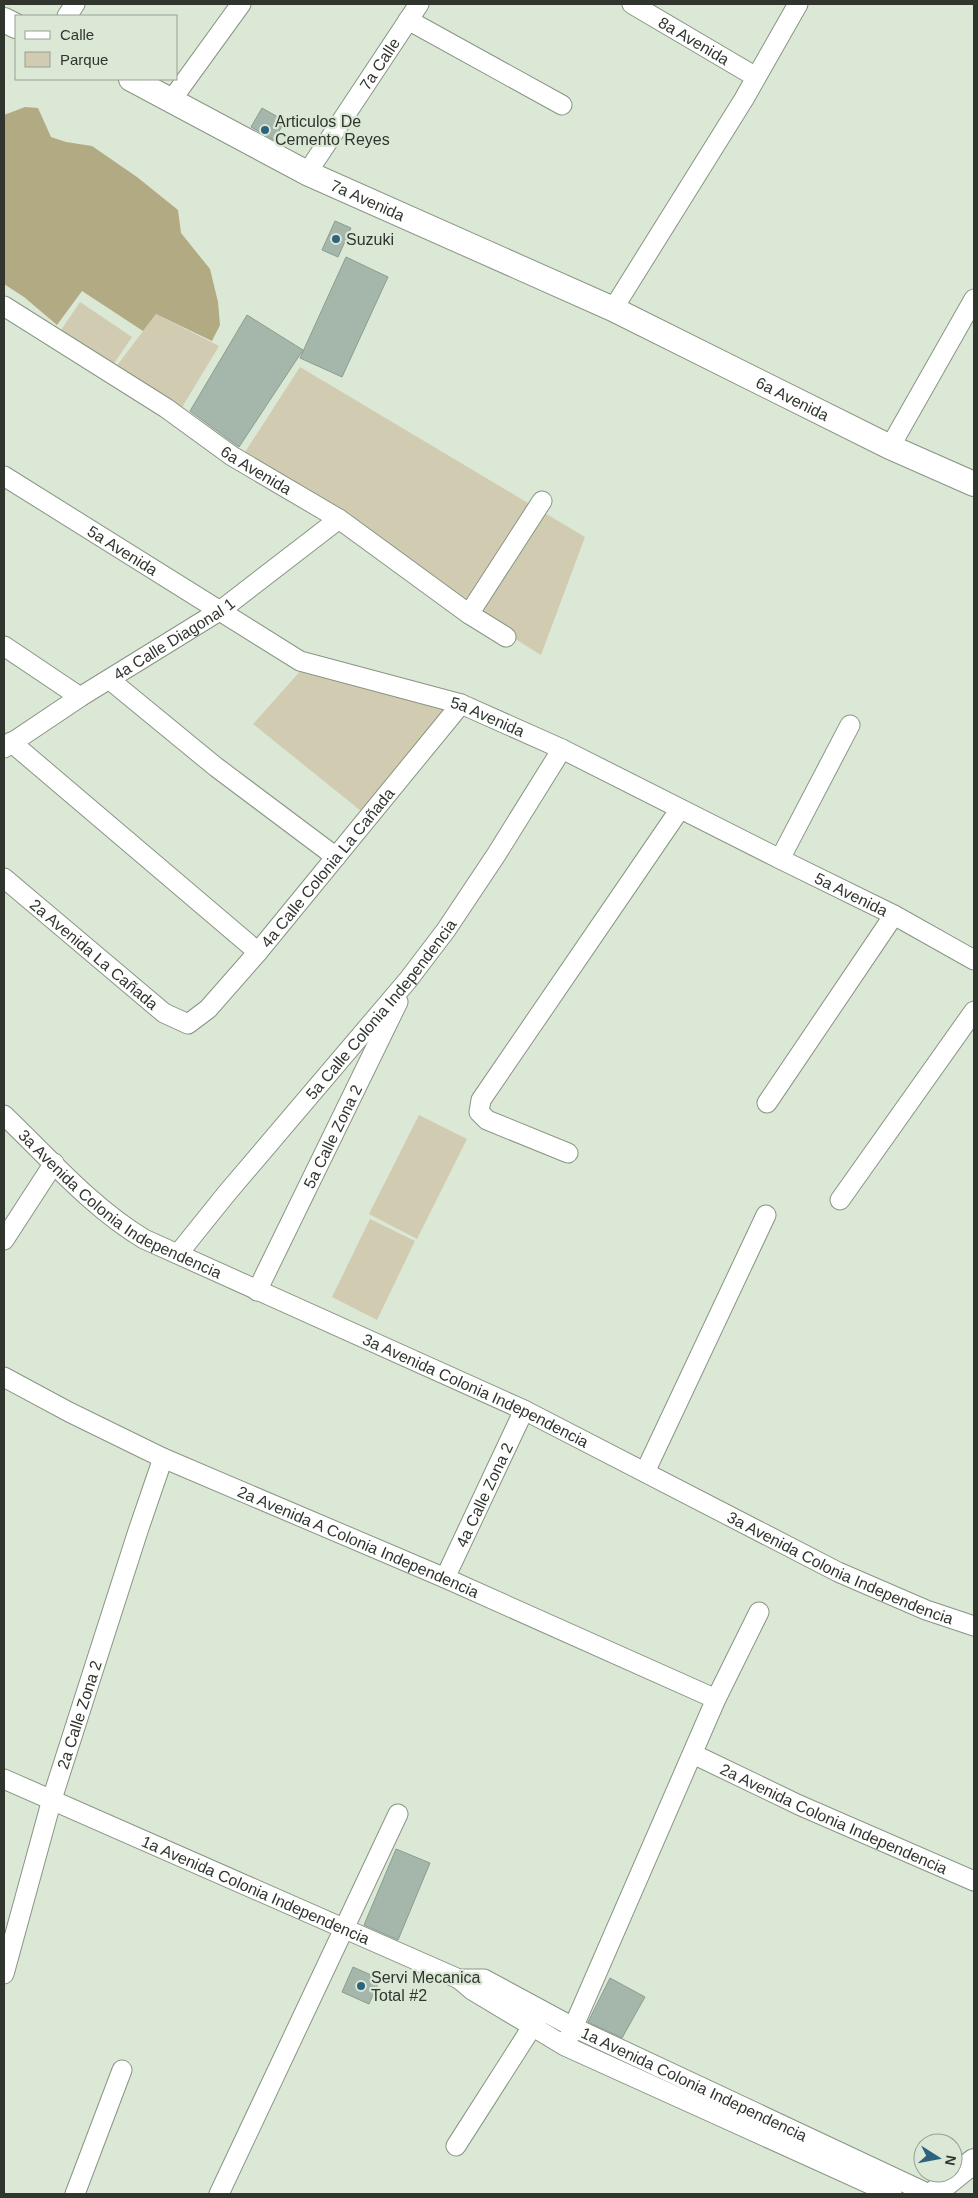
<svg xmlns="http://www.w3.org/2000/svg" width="978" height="2198" viewBox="0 0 978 2198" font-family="Arial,sans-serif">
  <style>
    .green { fill: #d1ccb1 }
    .forest { fill: #b2aa83 }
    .building { fill: #a4b7aa; stroke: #8a9d90 }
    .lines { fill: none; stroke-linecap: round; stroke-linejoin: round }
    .minor-casing { stroke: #899584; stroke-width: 21 }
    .tertiary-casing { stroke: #899584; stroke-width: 26 }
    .minor { stroke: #fff; stroke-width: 19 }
    .tertiary { stroke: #fff; stroke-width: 24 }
    .poi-dot { fill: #2c647e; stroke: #dbe8d6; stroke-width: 2 }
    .labels { text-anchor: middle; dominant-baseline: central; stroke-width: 4.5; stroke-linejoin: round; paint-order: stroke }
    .street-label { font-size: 16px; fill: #30352e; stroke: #dbe8d6 }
    .poi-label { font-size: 16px; fill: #30352e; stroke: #dbe8d6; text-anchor: start }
  </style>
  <rect width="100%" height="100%" fill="#dbe8d6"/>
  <g class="green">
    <path d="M80,302L132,337L111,368L59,333Z"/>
    <path d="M156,314L219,346L172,424L106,380Z"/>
    <path d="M300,367L585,537L541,655L236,466Z"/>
    <path d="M303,668L457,704L366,815L253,724Z"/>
    <path d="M419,1115L467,1139L417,1239L369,1214Z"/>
    <path d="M370,1219L415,1241L377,1320L332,1297Z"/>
  </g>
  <path class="forest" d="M25,107L38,108L51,137L66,142L92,146L137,177L178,210L181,233L210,269L218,302L220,325L212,341L156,314L143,331L82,291L57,325L24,297L4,284V115Z"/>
  <g class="building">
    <path d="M262,108L285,121L274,140L251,127Z"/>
    <path d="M335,221L351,228L338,257L322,250Z"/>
    <path d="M346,257L388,277L342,377L300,358Z"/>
    <path d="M247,315L303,350L239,447L190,411Z"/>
    <path d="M396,1849L430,1863L398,1940L364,1925Z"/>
    <path d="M353,1967L380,1979L369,2004L342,1992Z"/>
    <path d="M610,1978L645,1997L622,2038L588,2022Z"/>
  </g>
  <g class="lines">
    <g class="minor-casing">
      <g id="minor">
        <path id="s1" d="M632,4L756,77"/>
        <path d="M67,16L75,4"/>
        <path d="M408,20L562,105"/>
        <path d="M170,102L241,4"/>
        <path id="s2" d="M307,173L419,4"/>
        <path id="s3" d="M4,306L166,408L232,456L339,519L469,614L506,637"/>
        <path d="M613,309L744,99L798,4"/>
        <path d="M890,447L974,299"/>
        <path id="s4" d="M4,476L300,661L461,704L562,749L780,859L894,915L974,960"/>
        <path d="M469,614L542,501"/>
        <path d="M4,646L80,697"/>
        <path d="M110,680L216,767L336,857"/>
        <path d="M11,742L258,952"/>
        <path id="s5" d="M4,748L80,697L221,610L339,519"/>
        <path d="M780,859L850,725"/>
        <path id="s6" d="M4,878L164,1013L188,1024L208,1009L258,952L461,704"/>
        <path d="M767,1103L894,915"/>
        <path id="s7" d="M4,1115C49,1158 91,1207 144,1239L524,1410L838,1572L926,1610L974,1626"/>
        <path d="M568,1153L487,1120L479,1112L481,1100L680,809"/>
        <path d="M840,1200L974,1011"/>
        <path d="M4,1240L54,1163"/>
        <path id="s8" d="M178,1254L227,1193L408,980L446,930L496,855L562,749"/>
        <path id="s9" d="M257,1291L398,1002"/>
        <path id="s10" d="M4,1377L69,1412L163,1458L445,1578L716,1699"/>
        <path d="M645,1472L766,1215"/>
        <path id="s11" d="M445,1578L524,1410"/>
        <path id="s12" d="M693,1754L799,1805L974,1881"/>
        <path id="s13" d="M4,1779L459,1979L472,1990L565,2046L892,2194"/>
        <path id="s14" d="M4,1974L52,1799L138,1531L163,1458"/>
        <path id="s15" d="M459,1979H484L573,2027L929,2194"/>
        <path d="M569,2037L716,1699L759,1612"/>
        <path d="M456,2146L539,2016"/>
        <path d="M75,2194L122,2070"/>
        <path d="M219,2194L398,1814"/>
      </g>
    </g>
    <g class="tertiary-casing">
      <g id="tertiary">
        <path d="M4,20L16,26"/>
        <path id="s16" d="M131,79L307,173L613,309L890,447L974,484"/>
        <path d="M933,2194L974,2161"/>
      </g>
    </g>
    <use href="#minor" class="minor"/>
    <use href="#tertiary" class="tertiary"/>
  </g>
  <g class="poi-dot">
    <circle cx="265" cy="130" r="5"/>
    <circle cx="336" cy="239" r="5"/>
    <circle cx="361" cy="1986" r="5"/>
  </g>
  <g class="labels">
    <g class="street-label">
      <text stroke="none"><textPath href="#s1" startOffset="72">8a Avenida</textPath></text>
      <text stroke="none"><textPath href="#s2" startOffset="131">7a Calle</textPath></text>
      <text stroke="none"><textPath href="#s16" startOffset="266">7a Avenida</textPath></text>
      <text stroke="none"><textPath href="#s16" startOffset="735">6a Avenida</textPath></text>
      <text stroke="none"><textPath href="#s3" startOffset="301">6a Avenida</textPath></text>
      <text stroke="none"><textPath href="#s4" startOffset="140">5a Avenida</textPath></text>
      <text stroke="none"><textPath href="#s5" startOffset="202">4a Calle Diagonal 1</textPath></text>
      <text stroke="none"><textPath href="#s4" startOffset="545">5a Avenida</textPath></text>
      <text stroke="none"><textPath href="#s6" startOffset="446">4a Calle Colonia La Cañada</textPath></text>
      <text stroke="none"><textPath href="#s4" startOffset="950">5a Avenida</textPath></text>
      <text stroke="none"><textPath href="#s6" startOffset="118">2a Avenida La Cañada</textPath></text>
      <text stroke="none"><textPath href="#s8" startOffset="318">5a Calle Colonia Independencia</textPath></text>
      <text stroke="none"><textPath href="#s9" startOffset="172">5a Calle Zona 2</textPath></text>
      <text stroke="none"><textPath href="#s7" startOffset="148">3a Avenida Colonia Independencia</textPath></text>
      <text stroke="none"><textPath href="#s7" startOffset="552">3a Avenida Colonia Independencia</textPath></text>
      <text stroke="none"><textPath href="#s11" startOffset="92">4a Calle Zona 2</textPath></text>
      <text stroke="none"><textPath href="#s10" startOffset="391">2a Avenida A Colonia Independencia</textPath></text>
      <text stroke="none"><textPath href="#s7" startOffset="958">3a Avenida Colonia Independencia</textPath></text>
      <text stroke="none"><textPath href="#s14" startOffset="270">2a Calle Zona 2</textPath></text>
      <text stroke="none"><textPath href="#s12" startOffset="155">2a Avenida Colonia Independencia</textPath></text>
      <text stroke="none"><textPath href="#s13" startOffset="275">1a Avenida Colonia Independencia</textPath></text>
      <text stroke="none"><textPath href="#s15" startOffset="260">1a Avenida Colonia Independencia</textPath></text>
    </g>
    <g class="poi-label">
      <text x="275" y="121">Articulos De<tspan x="275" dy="18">Cemento Reyes</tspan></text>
      <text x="346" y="239">Suzuki</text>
      <text x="371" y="1977">Servi Mecanica<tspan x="371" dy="18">Total #2</tspan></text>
    </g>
  </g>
  <rect width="978" height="2198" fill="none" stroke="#30352e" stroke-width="10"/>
  <rect x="15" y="15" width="162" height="65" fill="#dbe8d6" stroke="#97a093"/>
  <rect x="25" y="31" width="25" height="8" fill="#ffffff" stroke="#97a093"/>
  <text x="60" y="40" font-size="15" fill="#30352e">Calle</text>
  <rect x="25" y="52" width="25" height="15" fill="#d1ccb1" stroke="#97a093"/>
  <text x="60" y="65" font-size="15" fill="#30352e">Parque</text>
  <g transform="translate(938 2158) rotate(101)"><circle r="24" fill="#dbe8d6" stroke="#97a093"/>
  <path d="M0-4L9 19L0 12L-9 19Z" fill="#2c647e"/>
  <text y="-8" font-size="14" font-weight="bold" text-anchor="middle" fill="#30352e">N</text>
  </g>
</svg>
